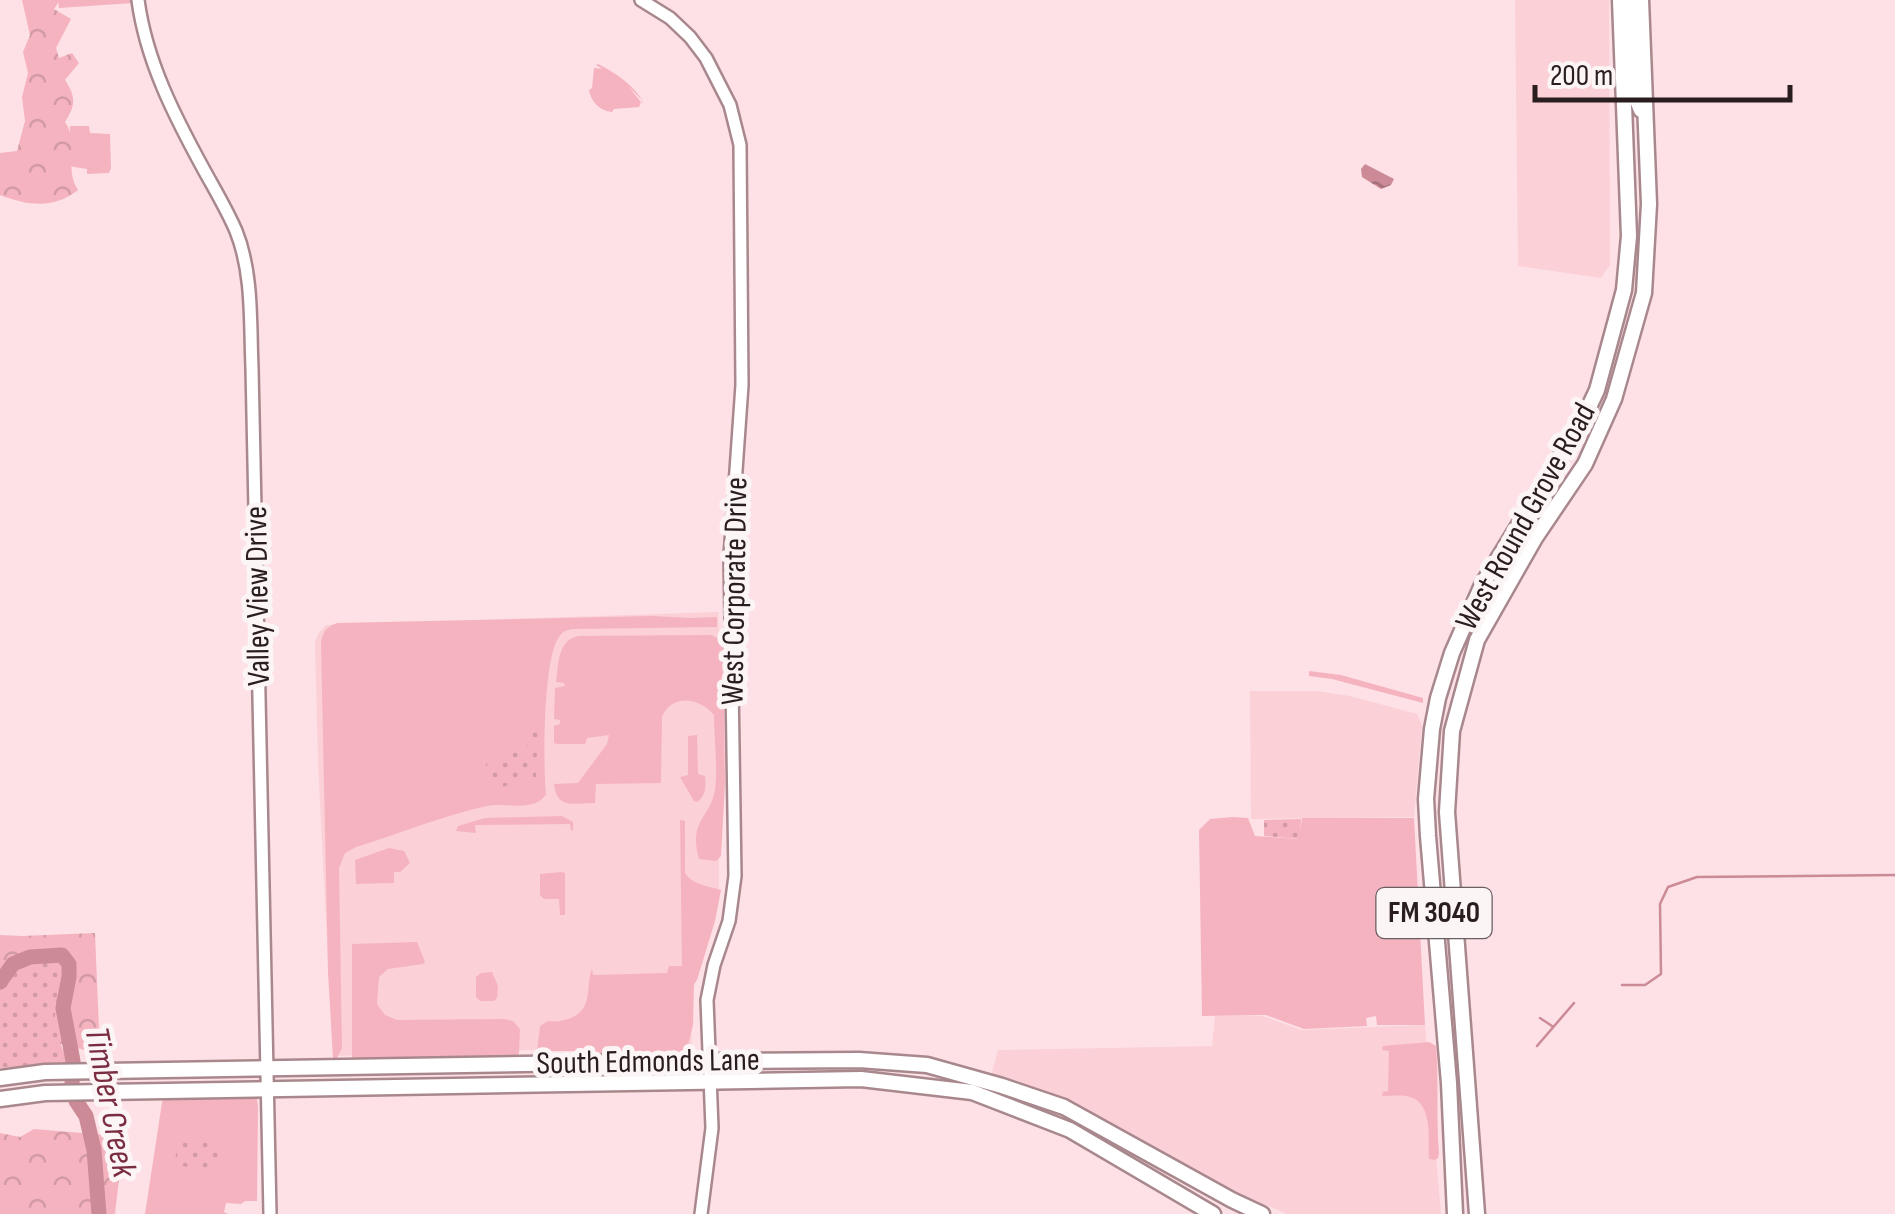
<svg xmlns="http://www.w3.org/2000/svg" width="1895" height="1214" viewBox="0 0 1895 1214" font-family="'Sofia Sans Condensed',sans-serif">
  <style>
    .built { fill: #fbd0d7 }
    .grass { fill: #f5b3bf }
    .forest { fill: url(#forest-crowns) }
    .park { fill: url(#park-dots) }
    .water { fill: url(#water-ripples) }
    .lines { fill: none; stroke-linecap: round; stroke-linejoin: round }
    .stream { stroke: #cb8a96; stroke-width: 2.5 }
    .river { stroke: #cb8a96; stroke-width: 15 }
    .minor-casing { stroke: #a8888d; stroke-width: 16 }
    .major-casing { stroke: #a8888d; stroke-width: 19 }
    .minor { stroke: #fff; stroke-width: 11 }
    .major { stroke: #fff; stroke-width: 14 }
    .labels { text-anchor: middle; dominant-baseline: central; stroke-width: 10; stroke-linejoin: round; paint-order: stroke }
    .shield { fill: #fcf5f6; stroke: #695e60; stroke-width: 2.5 }
    .shield-label { font-size: 30px; font-weight: bold; fill: #2a1d1f }
    .street-label { font-size: 32px; fill: #2a1d1f; stroke: #fcf5f6 }
    .water-label { font-size: 35px; font-style: italic; fill: #7a2c40; stroke: #fcf5f6 }
  </style>
  <defs>
    <pattern id="forest-crowns" width="20" height="18" patternUnits="userSpaceOnUse" patternTransform="scale(2.5)"><rect width="20" height="18" fill="#f5b3bf"/><path d="M2 6a3 3 0 1 1 6 0M12 15a3 3 0 1 1 6 0" fill="none" stroke="#d29aa4"/></pattern>
    <pattern id="park-dots" width="8" height="8" patternUnits="userSpaceOnUse" patternTransform="scale(2.5)"><rect width="8" height="8" fill="#f5b3bf"/><path d="M2 2h.1M6 6h.1" fill="none" stroke="#d29aa4" stroke-width="1.8" stroke-linecap="round"/></pattern>
    <pattern id="water-ripples" width="26" height="14" patternUnits="userSpaceOnUse" patternTransform="scale(2.5)"><rect width="26" height="14" fill="#cb8a96"/><path d="M2 4q2-2 4 0t4 0M15 11q2-2 4 0t4 0" fill="none" stroke="#a5707a"/></pattern>
  </defs>
  <rect width="100%" height="100%" fill="#fde1e6"/>
  <g class="built">
    <path d="M1515,0H1609L1610,265L1601,278L1518,266Z"/>
    <path d="M718,612L720,643L719,892L703,960L690,998L692,1045L333,1056L318,764L315,643L318,634L326,625Z"/>
    <path d="M1250,691H1316L1350,696L1417,714L1422,725L1414,817L1251,819Z"/>
    <path d="M1215,1016H1263L1301,1030L1425,1025L1441,1214H1287L1200,1177L1099,1118L991,1077L998,1050L1212,1046Z"/>
  </g>
  <g class="grass">
    <path d="M58,0H132L133,3L59,8Z"/>
    <path d="M598,64C616,73 632,84 643,101V104L642,100L628,86L641,102L639,107L614,109L612,112C600,111 591,102 589,90L592,88L594,68L603,69L626,84L596,65Z"/>
    <path d="M70,126H89L90,133L110,134L111,168L109,173L87,174V169L68,166Z"/>
    <path d="M652,616L690,618L717,617V627L572,629C565,631 563,631 559,637C543,658 543,766 546,794C535,813 506,802 487,806C445,815 398,834 356,847L345,853L339,868L342,1048L337,1058H333L328,972L321,643C323,631 326,627 337,623Z"/>
    <path d="M711,635L718,638L723,645L725,783L721,856L716,861L699,859C688,820 710,819 715,790C718,766 714,739 714,715C700,698 672,693 662,717L661,783L596,784L595,803C574,803 557,810 554,784L578,783L607,744L609,735L587,738L585,744H557L554,743V726L560,724V720L554,719L555,688L565,686L564,683L556,682C559,664 557,641 578,636Z"/>
    <path d="M1309,671L1341,675L1423,698V703L1332,679L1309,676Z"/>
    <path d="M697,735L698,774L705,776C706,786 706,796 697,802L694,801L680,777L688,775V736Z"/>
    <path d="M562,816L573,822V831L571,830L570,824L475,825L476,833L456,831L458,826L485,818Z"/>
    <path d="M1233,817L1248,818L1255,836L1299,839L1302,818H1414L1425,1025H1377L1376,1016L1366,1018L1367,1026L1304,1029L1266,1015L1202,1016L1199,830L1210,819Z"/>
    <path d="M680,820L685,821V873C693,885 708,886 721,890L715,921L697,980L694,984L693,1025L687,1049L676,1054L609,1056L593,1051H537L540,1026L548,1021C557,1022 562,1021 571,1018C594,1008 585,987 592,969L593,975L667,973L669,966H682Z"/>
    <path d="M389,848L404,851L410,863L400,872H394V883L356,884L355,860Z"/>
    <path d="M562,872L565,873V915H560L559,899H544L540,895V874Z"/>
    <path d="M417,942L425,962L423,964L388,969L379,977L377,1004L385,1015L397,1020L504,1019L513,1021L520,1029L519,1053L515,1060L358,1062L352,1057V944Z"/>
    <path d="M492,972L498,986L497,998L494,1001H480L476,997V977L481,973Z"/>
    <path d="M1429,1042L1436,1046C1439,1082 1436,1117 1439,1153L1438,1158L1435,1160L1429,1159C1428,1139 1434,1100 1406,1096C1398,1095 1390,1096 1382,1096L1383,1092L1388,1091L1389,1051L1382,1050L1383,1046Z"/>
    <path d="M250,1095L257,1099L258,1107L257,1201H245L241,1204L226,1203L224,1212L228,1214H145L163,1096Z"/>
  </g>
  <g class="forest">
    <path d="M22,0H60L54,9L71,19L56,48L59,58L72,53L79,63L65,80C76,97 76,105 65,122C79,142 64,169 78,190C54,209 28,206 0,195V153L17,151L25,121L22,97L28,73L23,52L30,35Z"/>
    <path d="M95,933L100,1054L19,1033L0,1023V935L22,936Z"/>
    <path d="M34,1129L117,1136L119,1179L115,1214H0V1133L20,1137Z"/>
  </g>
  <g class="park">
    <path d="M537,729L541,747L537,750L536,777L492,790L485,759L527,750V731Z"/>
    <path d="M1301,819L1300,839L1264,836V820Z"/>
    <path d="M41,962H56L59,972L54,1026L68,1064L0,1068V989L7,984L18,970Z"/>
    <path d="M183,1137L219,1143L222,1146L218,1170L214,1172L177,1165L175,1161L178,1140Z"/>
  </g>
  <path class="water" d="M1365,164L1394,179L1391,185L1381,189L1362,177L1361,169Z"/>
  <g class="lines">
    <g class="stream">
      <path d="M1622,985H1645L1661,974L1660,904L1668,887L1697,877L1895,875"/>
      <path d="M1540,1018L1552,1026"/>
      <path d="M1537,1046L1574,1003"/>
    </g>
    <path class="river" d="M0,982L13,964L30,957L62,955L69,964V977L63,1008L73,1061L72,1084L76,1101L86,1116L94,1150L99,1214"/>
    <g class="minor-casing">
      <g id="minor">
        <path d="M138,0C146,61 175,117 204,170C215,190 227,210 236,231C253,273 250,323 252,368L270,1214"/>
        <path d="M641,0L670,18L690,37L706,58L730,105L740,145L742,385L730,556L735,876L729,921L714,965L707,1000L712,1128L701,1214"/>
      </g>
    </g>
    <g class="major-casing">
      <g id="major">
        <path d="M1631,0L1634,93L1641,110"/>
        <path d="M0,1078L45,1072L708,1061L859,1060L927,1065L1002,1086L1064,1107L1232,1200L1262,1214"/>
        <path d="M0,1099L45,1093L861,1079L972,1092L1070,1130L1213,1214"/>
        <path d="M1455,1214L1449,1083L1428,836L1426,799L1432,729L1438,698L1452,653L1482,585L1582,422L1597,390L1624,290L1629,236L1620,0"/>
        <path d="M1477,1214L1447,812L1452,731L1477,640L1535,538L1585,464L1614,399L1644,293L1649,204L1641,0"/>
      </g>
    </g>
    <use href="#minor" class="minor"/>
    <use href="#major" class="major"/>
  </g>
  <g class="labels">
    <rect class="shield" x="1376.5" y="888" width="115" height="50" rx="8"/>
    <g class="shield-label">
      <text x="1434" y="913">FM 3040</text>
    </g>
    <g class="street-label">
      <text transform="translate(1526 517) rotate(-61)">West Round Grove Road</text>
      <text transform="translate(735 591) rotate(-89)">West Corporate Drive</text>
      <text transform="translate(258 596) rotate(-91)">Valley View Drive</text>
      <text transform="translate(648 1062) rotate(-1)">South Edmonds Lane</text>
    </g>
    <g class="water-label">
      <text transform="translate(110 1102) rotate(79)">Timber Creek</text>
    </g>
  </g>
  <path d="M1535 85v15h255v-15" fill="none" stroke="#2a1d1f" stroke-width="5"/>
  <text x="1550" y="85" font-size="30" fill="#2a1d1f" stroke="#fcf5f6" stroke-width="8" paint-order="stroke">200 m</text>
</svg>
